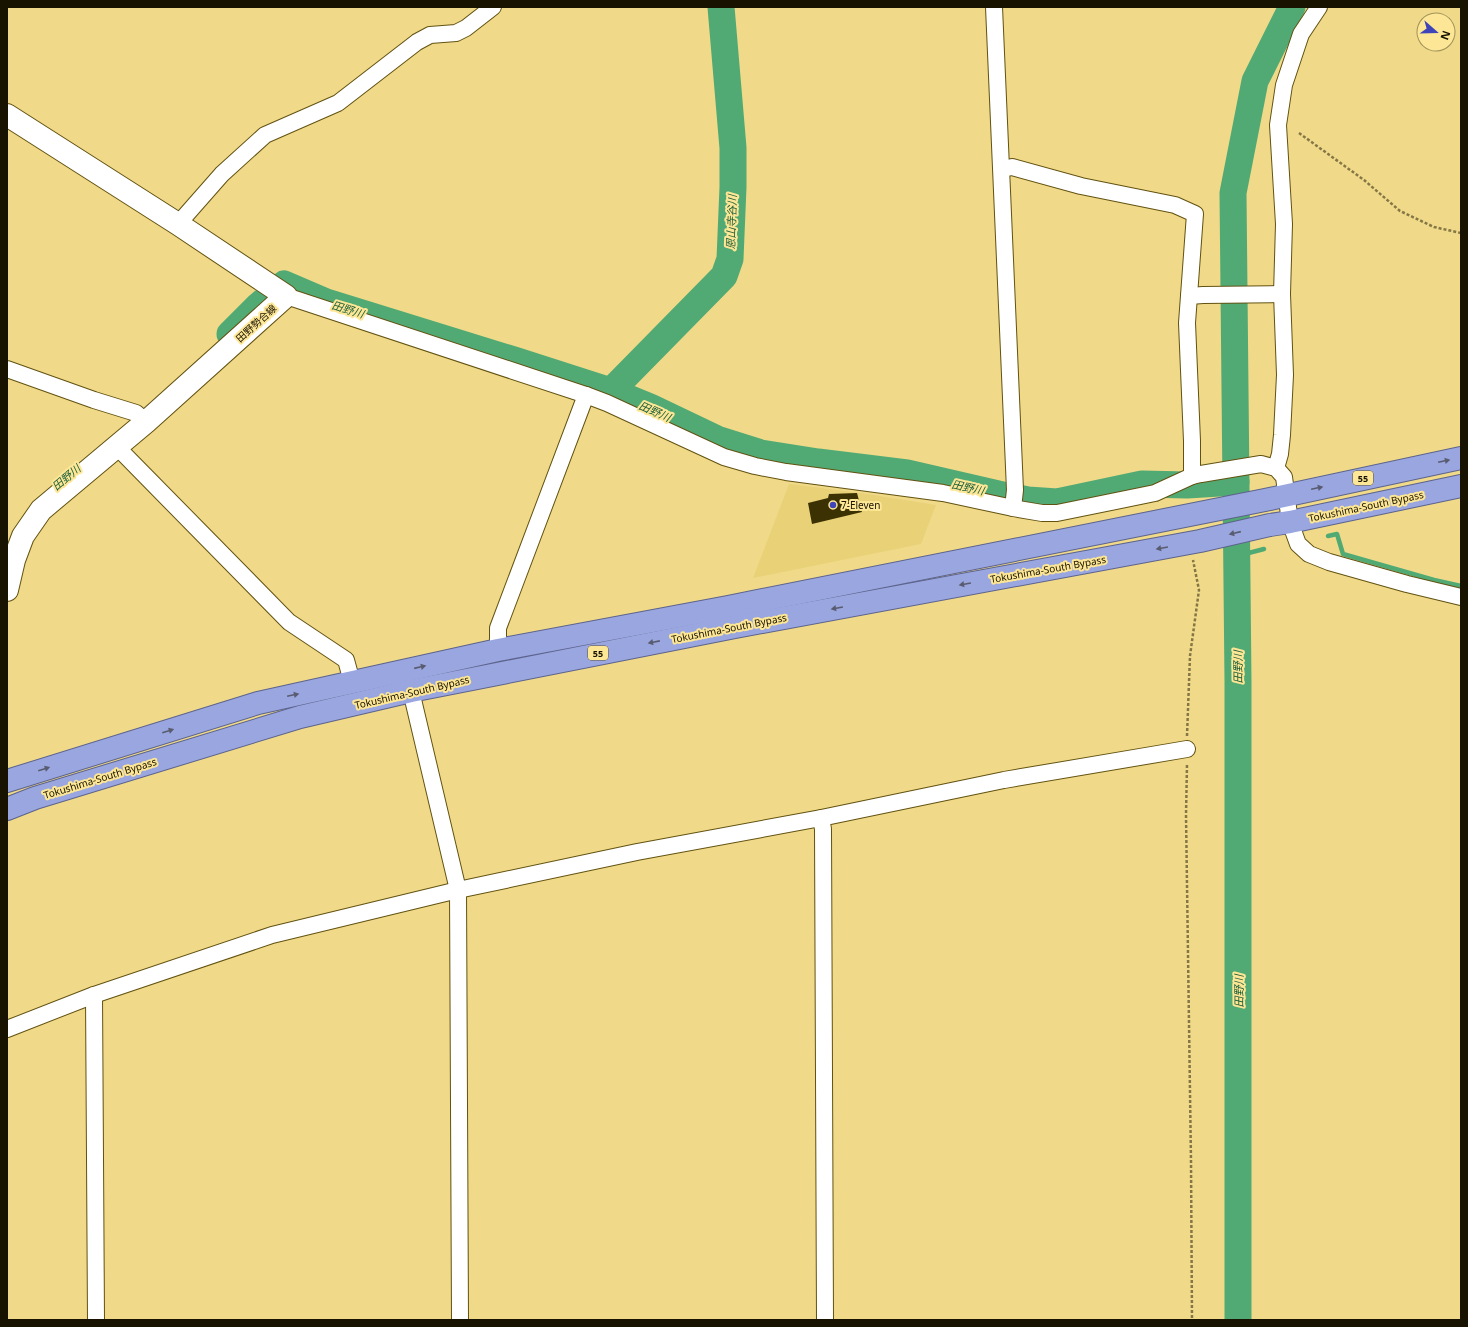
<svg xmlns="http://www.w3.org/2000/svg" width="1468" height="1327" viewBox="0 0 1468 1327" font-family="'Noto Sans','Noto Sans JP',sans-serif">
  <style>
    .built { fill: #e9d177 }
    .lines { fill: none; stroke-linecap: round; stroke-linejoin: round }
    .stream { stroke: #51aa74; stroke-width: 4.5 }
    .river { stroke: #51aa74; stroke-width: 27 }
    .building { fill: #3c3103 }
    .minor-casing { stroke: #625211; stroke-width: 18 }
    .secondary-casing { stroke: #625211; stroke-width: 24 }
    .trunk-casing { stroke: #5c638c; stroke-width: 24 }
    .path { stroke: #847645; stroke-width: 2.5; stroke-dasharray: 3 2; stroke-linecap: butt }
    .minor { stroke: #fff; stroke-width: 16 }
    .secondary { stroke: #fff; stroke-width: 22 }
    .trunk { stroke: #9aa6df; stroke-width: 22 }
    .oneway { fill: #595c70 }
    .poi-dot { fill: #3f45b9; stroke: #fde796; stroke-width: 1.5 }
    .labels { text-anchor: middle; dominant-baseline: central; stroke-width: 4; stroke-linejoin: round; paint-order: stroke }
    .shield { fill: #fde796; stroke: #5d522d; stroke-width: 1 }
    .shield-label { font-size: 9px; font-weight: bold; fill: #181200 }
    .street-label { font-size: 10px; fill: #181200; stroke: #fde796 }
    .poi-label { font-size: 10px; fill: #181200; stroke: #fde796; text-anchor: start }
    .water-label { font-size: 11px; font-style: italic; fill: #20613b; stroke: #fde796 }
  </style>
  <rect width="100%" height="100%" fill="#f0da89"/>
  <path class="built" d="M789,484L861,493L936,505L921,544L753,578Z"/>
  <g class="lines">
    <g class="stream">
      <path d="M1328,536L1337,534L1343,554L1434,580L1461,586"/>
      <path d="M1237,556L1264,549"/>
    </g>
    <g class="river">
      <path d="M230,334L258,306L284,284L326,302L517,361L611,391L650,407L717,439L761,453L818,462L907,473L998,494L1028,500L1057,502L1142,484L1187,485L1236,482"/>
      <path d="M611,391L724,276L730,259L733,187V148L721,7"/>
      <path d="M1238,1320V682L1233,193L1255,81L1292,7"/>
    </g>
  </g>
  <path class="building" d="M857,493L862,512L812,524L808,503L828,498L829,494Z"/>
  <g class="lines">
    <g class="minor-casing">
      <g id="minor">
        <path d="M994,7L1015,490L1013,508"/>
        <path d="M1002,169L1012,167L1081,186L1175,205L1195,214L1187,323L1192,441V476"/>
        <path d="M178,224L222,174L265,135L338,103L417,42L430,35L456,33L466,28L493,7"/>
        <path d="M286,296L586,395L607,403L724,457L755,466L786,472L943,493L1013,508L1042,513H1057L1155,493L1192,476L1201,474L1261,464L1276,468L1284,477L1290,522L1298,544L1309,554L1329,562L1407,584L1461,597"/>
        <path d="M1189,296L1203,295L1282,294"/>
        <path d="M7,369L94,400L136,413L146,422"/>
        <path d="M116,446L289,622L346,660L352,682"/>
        <path d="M1276,468L1280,454L1282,435L1285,375L1282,294L1284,224L1278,125L1284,85L1301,34L1319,7"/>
        <path d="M498,650V628L586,395"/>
        <path d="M411,691L458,890L460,1320"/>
        <path d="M821,818L823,829L825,1320"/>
        <path d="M94,995L96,1320"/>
        <path d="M7,1029L94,995L272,935L458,890L637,852L821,818L1004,780L1187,749"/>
      </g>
    </g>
    <g class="secondary-casing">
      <path id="secondary" d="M7,115L178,224L286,296L146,422L41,510L23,536L14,560L7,590"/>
    </g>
    <g class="trunk-casing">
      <g id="trunk">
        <path d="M7,781L258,703L498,650L728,607L1265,500L1461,458"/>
        <path d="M7,809L35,798L300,717L411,691L735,627L1200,541L1270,525L1290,522L1461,486"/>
      </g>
    </g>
    <g class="path">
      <path d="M1299,133L1364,180L1400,211L1434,227L1461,233"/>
      <path d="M1187,736L1190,656L1199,590L1193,560"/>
      <path d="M1187,765L1186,815L1191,1161L1192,1320"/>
    </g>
    <use href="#minor" class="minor"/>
    <use href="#secondary" class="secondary"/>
    <use href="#trunk" class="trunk"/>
  </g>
  <defs><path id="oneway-solid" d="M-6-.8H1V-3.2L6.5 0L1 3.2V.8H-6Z"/></defs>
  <g class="oneway">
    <use href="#oneway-solid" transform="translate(1444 461) rotate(-12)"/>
    <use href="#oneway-solid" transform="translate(1317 488) rotate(-12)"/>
    <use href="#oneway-solid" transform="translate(1235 533) rotate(167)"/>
    <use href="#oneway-solid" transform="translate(1162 548) rotate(170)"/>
    <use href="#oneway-solid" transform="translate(965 584) rotate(170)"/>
    <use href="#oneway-solid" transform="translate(837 608) rotate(170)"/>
    <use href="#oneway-solid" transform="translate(654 642) rotate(169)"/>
    <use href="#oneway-solid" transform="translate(420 667) rotate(-13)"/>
    <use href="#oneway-solid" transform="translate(293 695) rotate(-12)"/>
    <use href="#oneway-solid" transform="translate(168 731) rotate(-17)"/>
    <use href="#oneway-solid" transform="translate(44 769) rotate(-17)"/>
  </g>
  <circle class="poi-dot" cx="833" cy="505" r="4"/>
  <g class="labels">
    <g class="shield">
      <rect x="1353" y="471" width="20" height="14" rx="3"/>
      <rect x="588" y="646" width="20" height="14" rx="3"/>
    </g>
    <g class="shield-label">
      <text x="1363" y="478">55</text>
      <text x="598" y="653">55</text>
    </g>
    <g class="street-label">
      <text transform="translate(256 323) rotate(-42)">田野勢合線</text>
      <text transform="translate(1366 506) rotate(-12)">Tokushima-South Bypass</text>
      <text transform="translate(1048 569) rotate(-10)">Tokushima-South Bypass</text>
      <text transform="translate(729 628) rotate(-11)">Tokushima-South Bypass</text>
      <text transform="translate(412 692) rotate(-13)">Tokushima-South Bypass</text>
      <text transform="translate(100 778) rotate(-17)">Tokushima-South Bypass</text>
    </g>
    <g class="poi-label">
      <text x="841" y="505">7-Eleven</text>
    </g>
    <g class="water-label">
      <text transform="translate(731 222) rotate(-88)">恩山寺谷川</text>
      <text transform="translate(348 309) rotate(17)">田野川</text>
      <text transform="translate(655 411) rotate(24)">田野川</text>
      <text transform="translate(66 477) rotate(-40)">田野川</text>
      <text transform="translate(968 487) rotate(13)">田野川</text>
      <text transform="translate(1237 667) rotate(-90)">田野川</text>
      <text transform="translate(1238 991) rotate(-90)">田野川</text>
    </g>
  </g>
  <rect width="1468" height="1327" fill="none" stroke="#181200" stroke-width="16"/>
  <g transform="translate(1436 32) rotate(110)"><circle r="19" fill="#fde796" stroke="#a1925a"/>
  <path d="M0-3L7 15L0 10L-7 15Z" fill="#3f45b9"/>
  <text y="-6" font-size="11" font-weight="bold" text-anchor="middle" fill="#181200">N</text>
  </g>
</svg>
